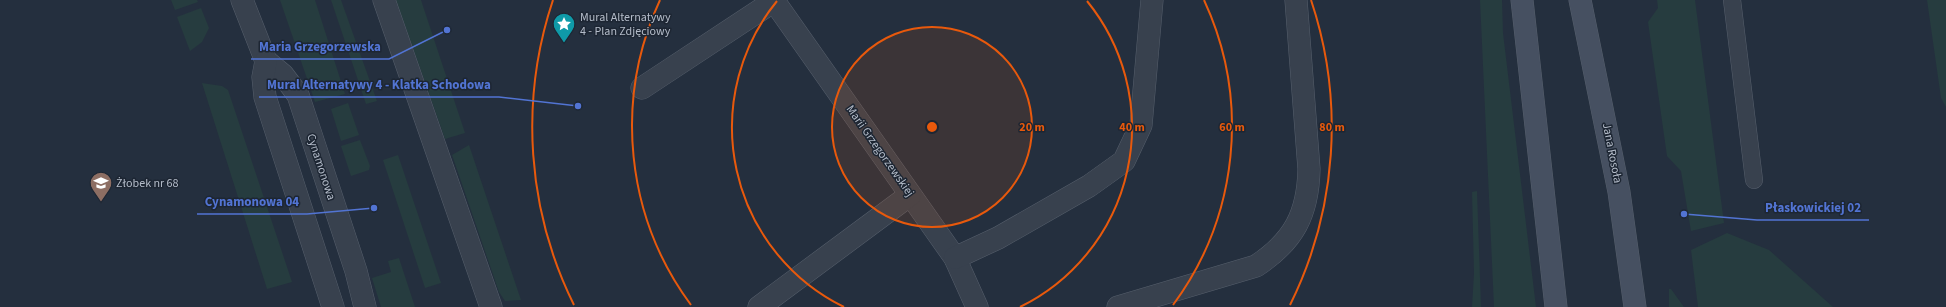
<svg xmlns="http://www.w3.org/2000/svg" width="1946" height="307" viewBox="0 0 1946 307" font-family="'Source Sans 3',sans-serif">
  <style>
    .green { fill: #263c3f }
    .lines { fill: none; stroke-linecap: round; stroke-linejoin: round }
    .service-casing { stroke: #565f6c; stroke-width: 18 }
    .minor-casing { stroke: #565f6c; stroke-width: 23 }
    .secondary-casing { stroke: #565f6c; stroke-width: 23 }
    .service { stroke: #38414e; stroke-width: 17 }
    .minor { stroke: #38414e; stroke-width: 22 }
    .secondary { stroke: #465061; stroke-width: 22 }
    .ring { fill: none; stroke: #e8590c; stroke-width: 2 }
    .labels { text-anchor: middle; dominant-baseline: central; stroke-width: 3; stroke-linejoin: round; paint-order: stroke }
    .poi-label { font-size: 12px; fill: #b4bcc9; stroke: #1d2633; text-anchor: start }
    .street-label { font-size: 12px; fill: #b4bcc9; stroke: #1d2633 }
    .centre { fill: #e8590c; stroke: #1d2633; stroke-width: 2 }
    .ring-label { font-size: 12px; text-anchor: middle; font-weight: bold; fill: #e8590c; stroke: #1d2633; stroke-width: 3; stroke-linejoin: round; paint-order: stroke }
    .leader { fill: none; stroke: #5274d3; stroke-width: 1.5 }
    .callout-dot { fill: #5274d3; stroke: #1d2633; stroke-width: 1.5 }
    .callout-label { font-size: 13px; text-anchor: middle; font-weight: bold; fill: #5274d3; stroke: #1d2633; stroke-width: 3; stroke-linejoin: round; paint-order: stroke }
  </style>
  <rect width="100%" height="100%" fill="#242f3e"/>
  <g class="green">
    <path d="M171,0H197L198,2L175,10Z"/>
    <path d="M280,0H315L345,94L315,102Z"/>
    <path d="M331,0H341L377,101L366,104Z"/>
    <path d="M396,0H421L465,133L445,139Z"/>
    <path d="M1480,0H1502L1503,33L1536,307H1494Z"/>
    <path d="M1657,0H1695L1724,223L1691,231L1681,171L1667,156L1648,22L1658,8Z"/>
    <path d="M1927,0H1946V107L1941,98Z"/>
    <path d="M201,8L209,28L202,42L190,51L177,17Z"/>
    <path d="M202,83L222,86L228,90L292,282L267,289Z"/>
    <path d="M348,103L359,135L341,141L331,109Z"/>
    <path d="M360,140L370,166L369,170L351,176L341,146Z"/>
    <path d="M469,145L521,300L505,301L499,292L452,155Z"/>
    <path d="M398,155L441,283L425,288L383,160Z"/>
    <path d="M1477,191L1481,307H1472L1474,273L1472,192Z"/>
    <path d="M1727,233L1769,250L1833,307H1698L1691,250Z"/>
    <path d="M399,258L415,307H381L372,278L391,272L388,261Z"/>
    <path d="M1669,289H1671L1684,307H1669Z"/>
  </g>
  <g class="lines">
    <g class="service-casing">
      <path id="service" d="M1732,0L1754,180"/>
    </g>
    <g class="minor-casing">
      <g id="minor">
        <path d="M242,0L266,61L283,75L298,95L356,271L365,307"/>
        <path d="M384,0L491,307"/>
        <path d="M266,61L263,77L265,97L333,307"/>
        <path d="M642,88L774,1L955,258L977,307"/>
        <path d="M955,258L998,238L1089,186L1124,161L1141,125L1152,0"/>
        <path d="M759,307L910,195"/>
        <path d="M1118,307L1256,266C1294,241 1308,214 1309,169L1296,0"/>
      </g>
    </g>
    <g class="secondary-casing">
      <g id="secondary">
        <path d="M1522,0L1556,307"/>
        <path d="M1580,0L1619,192L1635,307"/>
      </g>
    </g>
    <use href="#service" class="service"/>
    <use href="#minor" class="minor"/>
    <use href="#secondary" class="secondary"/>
  </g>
  <circle cx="932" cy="127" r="100" fill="#e8590c" fill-opacity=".12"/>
  <g class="ring">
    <circle cx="932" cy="127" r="100"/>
    <path d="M844 307A200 200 0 0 1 777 1M1087 1A200 200 0 0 1 1020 307"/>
    <path d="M691 305A300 300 0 0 1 660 0M1204 0A300 300 0 0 1 1173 305"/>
    <path d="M574 305A400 400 0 0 1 553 0M1311 0A400 400 0 0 1 1290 305"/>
  </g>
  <defs>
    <g id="sight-pin" transform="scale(1.15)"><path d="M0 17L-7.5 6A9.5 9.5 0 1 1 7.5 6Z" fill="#0f9aa8" stroke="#1d2633"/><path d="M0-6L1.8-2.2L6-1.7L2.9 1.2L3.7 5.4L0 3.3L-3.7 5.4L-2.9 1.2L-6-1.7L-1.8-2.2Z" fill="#fff"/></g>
    <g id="school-pin" transform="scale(1.15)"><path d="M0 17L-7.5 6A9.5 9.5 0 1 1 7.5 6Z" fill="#8d6e63" stroke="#1d2633"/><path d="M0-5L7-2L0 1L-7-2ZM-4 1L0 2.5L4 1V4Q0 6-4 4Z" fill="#fff"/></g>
  </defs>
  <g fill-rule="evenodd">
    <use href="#sight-pin" x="564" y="24"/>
    <use href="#school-pin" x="101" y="183"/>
  </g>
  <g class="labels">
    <g class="poi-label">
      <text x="580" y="17">Mural Alternatywy<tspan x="580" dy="14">4 - Plan Zdjęciowy</tspan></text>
      <text x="116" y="183">Żłobek nr 68</text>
    </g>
    <g class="street-label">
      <text transform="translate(880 151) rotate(55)">Marii Grzegorzewskiej</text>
      <text transform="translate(1612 153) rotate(79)">Jana Rosoła</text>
      <text transform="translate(321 167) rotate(72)">Cynamonowa</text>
    </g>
  </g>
  <circle cx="932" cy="127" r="6" class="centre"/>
  <g class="ring-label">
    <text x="1032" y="131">20 m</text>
    <text x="1132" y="131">40 m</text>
    <text x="1232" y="131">60 m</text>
    <text x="1332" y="131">80 m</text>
  </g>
  <path class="leader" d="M447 30L389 59H251M578 106L499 97H259M374 208L307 214H197M1684 214L1757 220H1869"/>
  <g class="callout-dot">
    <circle cx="447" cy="30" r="4"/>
    <circle cx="578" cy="106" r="4"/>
    <circle cx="374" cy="208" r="4"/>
    <circle cx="1684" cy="214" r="4"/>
  </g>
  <g class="callout-label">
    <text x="320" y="51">Maria Grzegorzewska</text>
    <text x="379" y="89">Mural Alternatywy 4 - Klatka Schodowa</text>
    <text x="252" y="206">Cynamonowa 04</text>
    <text x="1813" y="212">Płaskowickiej 02</text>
  </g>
</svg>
